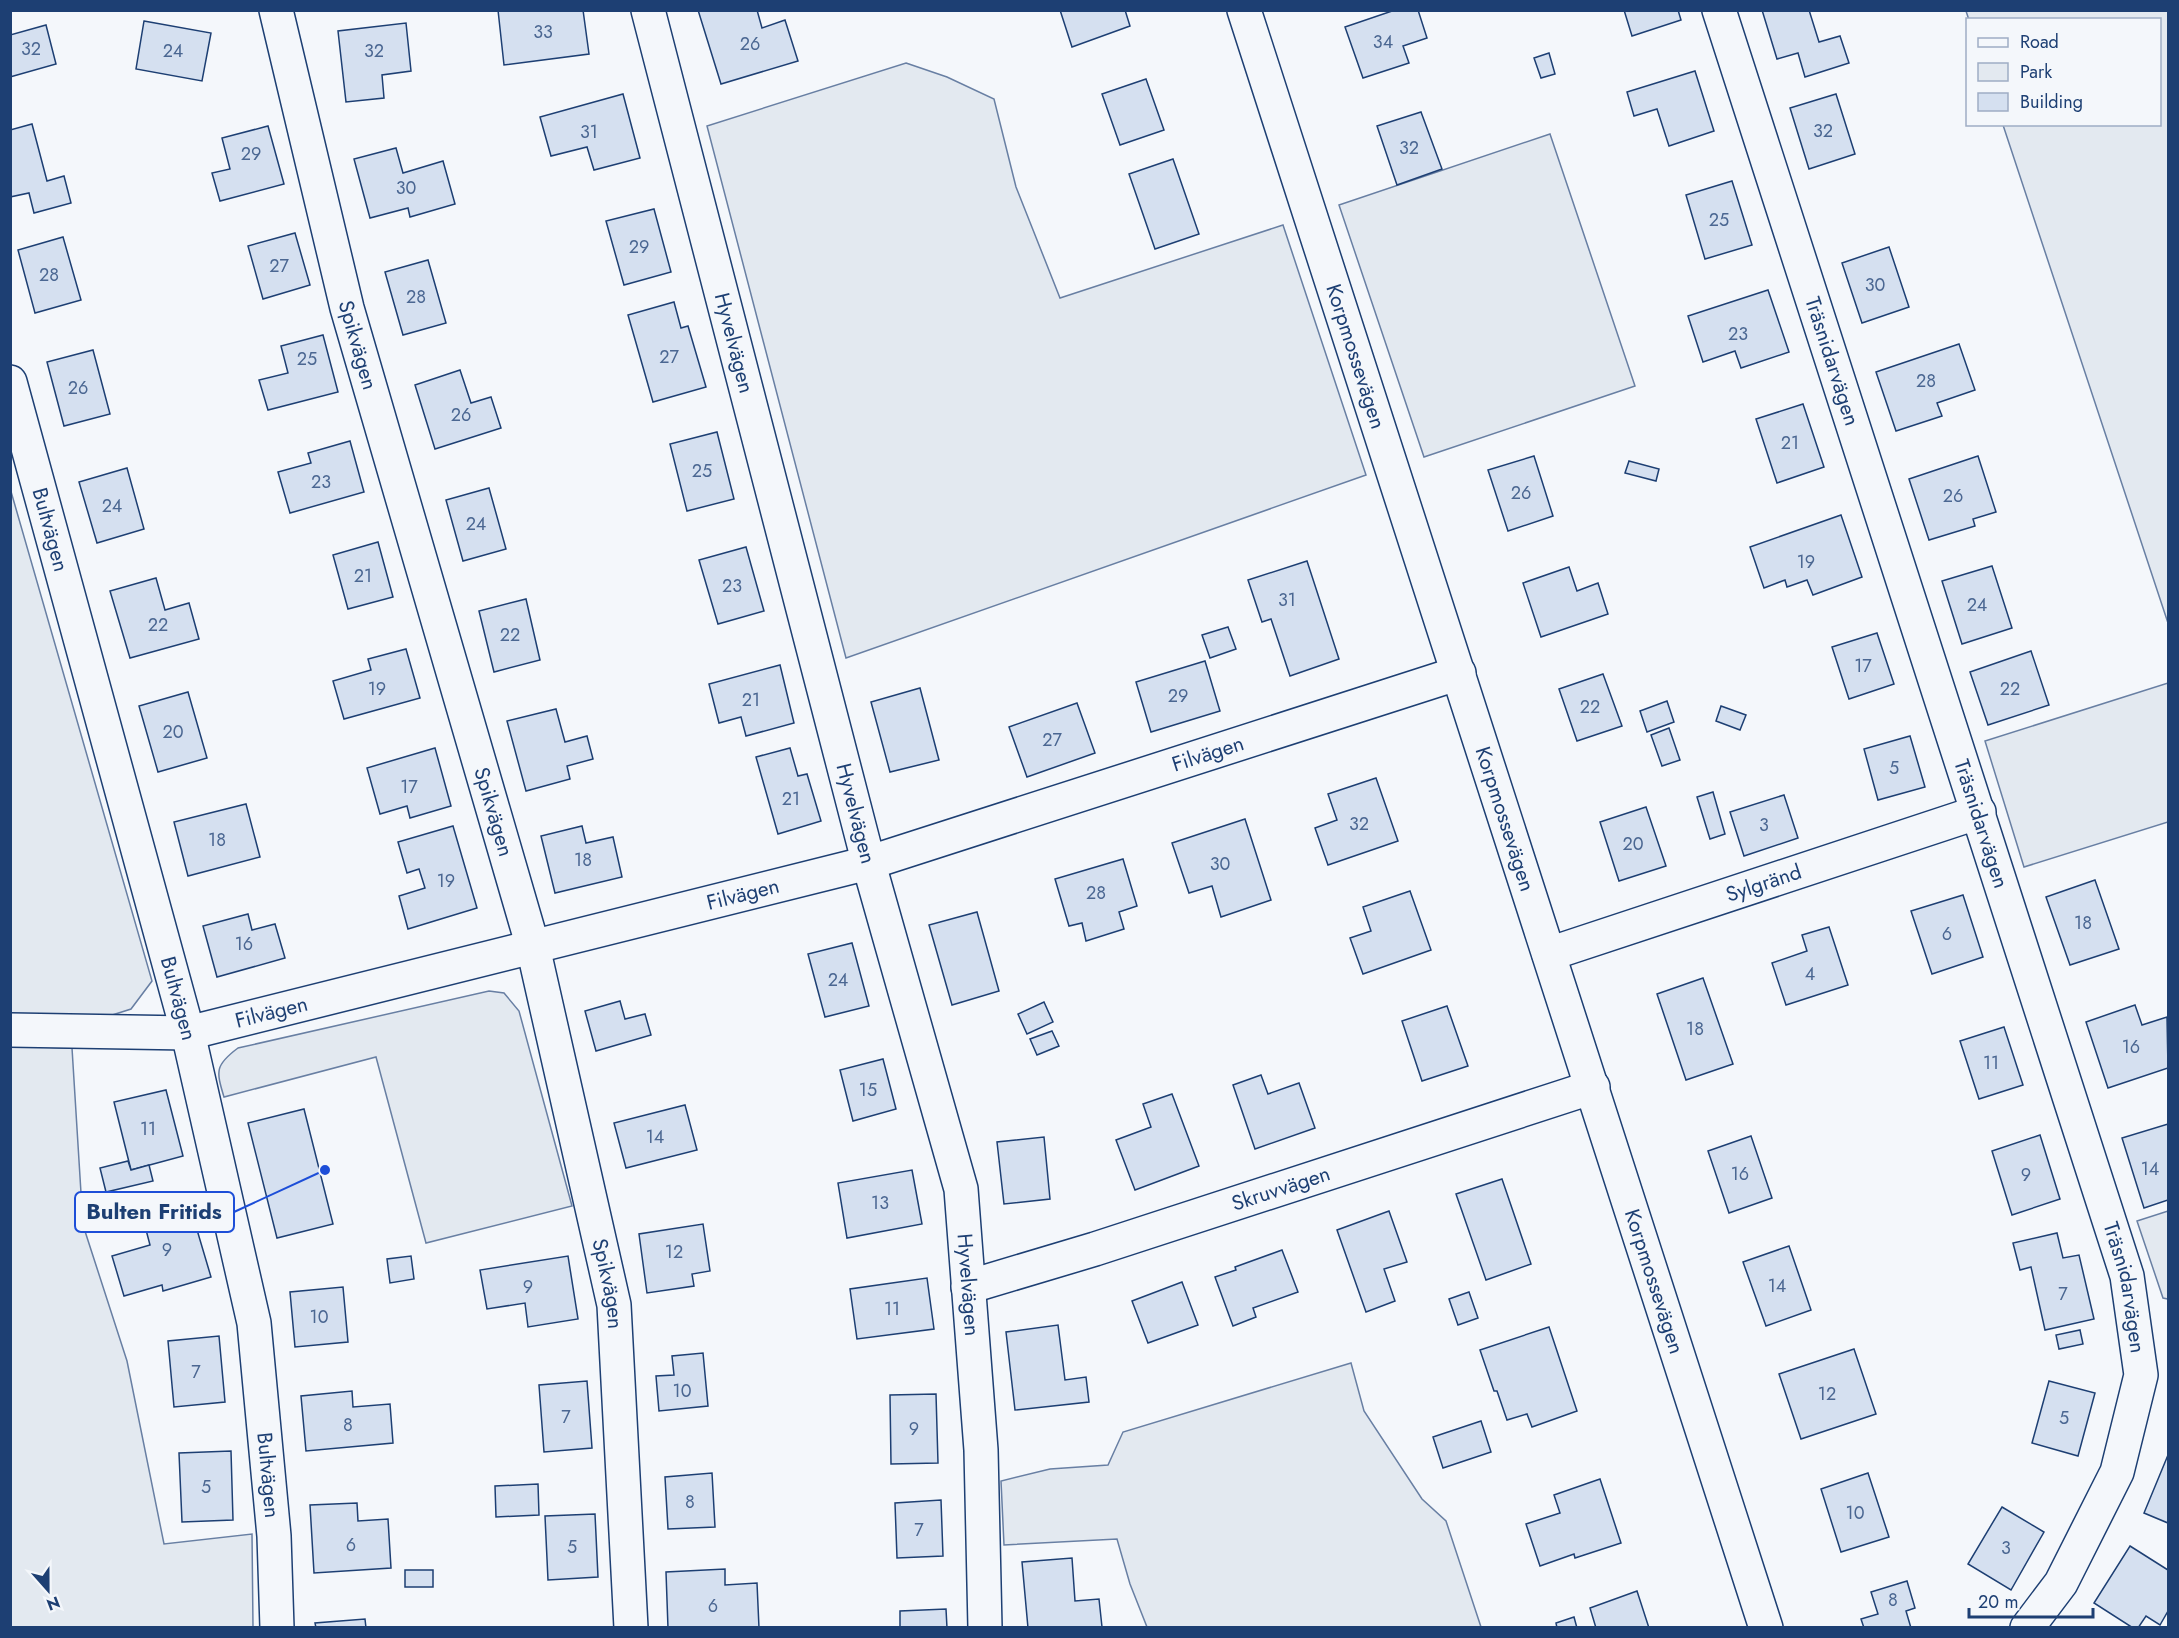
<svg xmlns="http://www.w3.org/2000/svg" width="2179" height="1638" viewBox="0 0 2179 1638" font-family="Jost,sans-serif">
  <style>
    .green { fill: #e3e9f0; stroke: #687fa3; stroke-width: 1.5 }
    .building { fill: #d5e0f0; stroke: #1d3f73; stroke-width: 1.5 }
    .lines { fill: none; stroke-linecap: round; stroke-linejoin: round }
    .minor-casing { stroke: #1d3f73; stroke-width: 36 }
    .minor { stroke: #f4f7fb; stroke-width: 33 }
    .labels { text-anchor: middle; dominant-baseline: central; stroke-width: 4.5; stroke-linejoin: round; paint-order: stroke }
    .number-label { font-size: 18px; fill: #4b6792 }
    .street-label { font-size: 21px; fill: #1d3f73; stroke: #f4f7fb }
    .leader { fill: none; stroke: #1d4ed8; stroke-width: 2 }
    .callout-dot { fill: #1d4ed8; stroke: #f4f7fb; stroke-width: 2 }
    .callout { fill: #f4f7fb; stroke: #1d4ed8; stroke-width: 2 }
    .callout-label { font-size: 22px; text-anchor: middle; font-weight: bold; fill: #1d3f73 }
  </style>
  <rect width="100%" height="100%" fill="#f4f7fb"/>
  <g class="green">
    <path d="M1966,11H2168V623L2003,125L2160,124V20H1969Z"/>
    <path d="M906,63L947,77L994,99L1016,187L1060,298L1283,225L1366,475L846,658L707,126Z"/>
    <path d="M1550,134L1635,386L1424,457L1339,205Z"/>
    <path d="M10,488L152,981L131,1009L106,1017L11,1015Z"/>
    <path d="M2168,683V822L2024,867L1985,741Z"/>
    <path d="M489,991L504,993L519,1011L572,1206L426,1243L376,1057L224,1097C216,1071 215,1065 238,1048Z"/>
    <path d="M11,1046L72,1048L83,1225L127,1361L164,1544L252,1534L253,1627L11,1628Z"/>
    <path d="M2168,1211V1299L2163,1298L2137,1221Z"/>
    <path d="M1351,1363L1364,1411L1422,1499L1446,1521L1481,1627H1147L1130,1584L1117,1539L1004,1545L1001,1481L1050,1469L1108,1465L1123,1432Z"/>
  </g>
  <g class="building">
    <path d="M498,10H583L589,54L504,65Z"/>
    <path d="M698,10H757L762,28L785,20L798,61L721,84Z"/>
    <path d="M1060,10H1125L1130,26L1072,47Z"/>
    <path d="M1395,10H1418L1427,38L1403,46L1409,63L1363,78L1345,27Z"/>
    <path d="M1624,10H1678L1681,20L1632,36Z"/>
    <path d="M1762,10H1809L1819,42L1840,36L1849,63L1805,77L1798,53L1777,59Z"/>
    <path d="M144,21L211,33L202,81L136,69Z"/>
    <path d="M406,23L411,71L382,75L384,98L346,102L338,31Z"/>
    <path d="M46,25L56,64L10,77V35Z"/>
    <path d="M1549,53L1555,74L1541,78L1534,58Z"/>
    <path d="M1695,71L1714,131L1669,146L1657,109L1634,116L1627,92Z"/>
    <path d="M1146,79L1164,130L1120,145L1102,94Z"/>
    <path d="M623,94L640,158L594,170L587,147L551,156L540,117Z"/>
    <path d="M1836,94L1855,154L1809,169L1790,108Z"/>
    <path d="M1421,112L1442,169L1397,185L1377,126Z"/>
    <path d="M32,124L47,181L64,176L71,203L34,213L29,193L10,197V130Z"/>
    <path d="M268,126L284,184L220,201L212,173L230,169L222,138Z"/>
    <path d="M396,148L403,173L443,161L455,204L410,217L408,208L370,218L354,159Z"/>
    <path d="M1173,159L1199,234L1155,249L1129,174Z"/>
    <path d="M1732,181L1752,245L1705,259L1686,195Z"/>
    <path d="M654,209L671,272L624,285L606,221Z"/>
    <path d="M295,233L310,285L263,299L248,246Z"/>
    <path d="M63,237L81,300L35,313L18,250Z"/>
    <path d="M1889,247L1909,307L1862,323L1842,263Z"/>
    <path d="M428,260L446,323L403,335L385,272Z"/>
    <path d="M1768,290L1789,352L1741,368L1735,351L1703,362L1688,316Z"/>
    <path d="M674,302L681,328L688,326L706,387L653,402L628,315Z"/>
    <path d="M323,335L338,392L268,410L259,380L288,373L281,346Z"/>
    <path d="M1959,344L1975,390L1937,403L1942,416L1896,431L1876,372Z"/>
    <path d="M93,350L110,414L64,426L47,362Z"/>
    <path d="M460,370L471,403L491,397L501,428L435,449L415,385Z"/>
    <path d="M1803,404L1824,467L1777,483L1756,419Z"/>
    <path d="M717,432L734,499L687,511L670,444Z"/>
    <path d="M350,441L364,492L290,513L278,472L311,463L308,453Z"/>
    <path d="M1534,456L1553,516L1508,531L1488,470Z"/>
    <path d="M1978,456L1996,512L1973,519L1975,526L1929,540L1909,479Z"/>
    <path d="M1629,461L1659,469L1656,481L1625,473Z"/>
    <path d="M127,468L144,529L97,543L79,482Z"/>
    <path d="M489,488L506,549L463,561L446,500Z"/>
    <path d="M1841,515L1862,577L1813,595L1807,580L1787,587L1785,580L1764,588L1750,547Z"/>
    <path d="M378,542L393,597L348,609L333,555Z"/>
    <path d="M746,547L764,611L718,624L699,560Z"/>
    <path d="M1307,561L1339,659L1290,676L1271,619L1262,622L1248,580Z"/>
    <path d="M1992,566L2012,628L1962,644L1942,581Z"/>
    <path d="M1569,567L1577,591L1598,583L1608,614L1541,637L1523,583Z"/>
    <path d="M156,578L165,610L189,603L199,639L130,658L110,591Z"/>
    <path d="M526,599L540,660L494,672L479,611Z"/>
    <path d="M1228,627L1236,649L1210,658L1202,635Z"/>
    <path d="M1877,633L1894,684L1849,699L1832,647Z"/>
    <path d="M406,649L420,698L344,719L333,681L371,670L368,659Z"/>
    <path d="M2031,651L2049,705L1988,725L1970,672Z"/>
    <path d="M1205,661L1220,711L1151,732L1136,682Z"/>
    <path d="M780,665L794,723L746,736L741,717L719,723L709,684Z"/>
    <path d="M1603,674L1622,726L1577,741L1559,689Z"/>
    <path d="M920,688L939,760L890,772L871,702Z"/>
    <path d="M188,692L207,758L158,772L139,706Z"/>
    <path d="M1667,701L1674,722L1647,732L1640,711Z"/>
    <path d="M1077,703L1095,753L1027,777L1009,727Z"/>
    <path d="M1721,706L1746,715L1740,730L1716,721Z"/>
    <path d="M556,709L565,742L587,736L593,759L567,766L570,779L526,791L507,721Z"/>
    <path d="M1669,728L1680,760L1662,766L1651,735Z"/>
    <path d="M1910,736L1925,787L1878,800L1864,749Z"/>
    <path d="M435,748L451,806L410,818L407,806L380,814L367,768Z"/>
    <path d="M790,748L798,776L807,774L821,821L778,834L756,757Z"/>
    <path d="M1376,778L1398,841L1328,865L1315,828L1337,820L1328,794Z"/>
    <path d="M1713,792L1725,834L1710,839L1697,797Z"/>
    <path d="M1784,795L1798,838L1744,856L1730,812Z"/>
    <path d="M246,804L260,857L188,876L174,822Z"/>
    <path d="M1646,807L1666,866L1619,881L1600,822Z"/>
    <path d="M1245,819L1271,900L1221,917L1212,886L1189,893L1172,843Z"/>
    <path d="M453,826L477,908L408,929L399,896L425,888L419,869L407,873L398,842Z"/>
    <path d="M582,826L586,843L613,837L622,877L555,893L541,836Z"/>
    <path d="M1123,859L1137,906L1119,912L1124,929L1086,941L1082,923L1069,926L1055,879Z"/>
    <path d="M2095,880L2119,949L2070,965L2046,897Z"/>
    <path d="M1410,891L1431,950L1363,974L1350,938L1371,931L1363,907Z"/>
    <path d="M1963,895L1983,957L1932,974L1911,911Z"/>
    <path d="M977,912L999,991L952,1005L929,925Z"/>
    <path d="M248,914L252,930L275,924L285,958L217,977L203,926Z"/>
    <path d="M1829,927L1848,985L1786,1005L1772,963L1807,951L1802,935Z"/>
    <path d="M852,943L869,1006L825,1017L808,954Z"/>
    <path d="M1703,978L1733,1064L1686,1080L1657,994Z"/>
    <path d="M620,1001L625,1019L645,1014L651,1035L596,1051L585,1011Z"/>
    <path d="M1044,1002L1053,1022L1027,1034L1018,1014Z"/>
    <path d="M2135,1005L2142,1025L2167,1017L2168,1068L2108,1088L2086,1022Z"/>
    <path d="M1447,1006L1468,1066L1422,1081L1402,1021Z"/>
    <path d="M2004,1027L2023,1085L1979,1099L1960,1041Z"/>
    <path d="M1052,1031L1059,1046L1037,1055L1030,1039Z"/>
    <path d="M883,1059L896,1109L853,1121L840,1070Z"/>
    <path d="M1261,1075L1268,1094L1299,1083L1315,1128L1255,1149L1233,1085Z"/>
    <path d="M166,1090L183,1156L131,1170L114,1102Z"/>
    <path d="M1172,1094L1199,1166L1135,1190L1116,1140L1151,1127L1143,1104Z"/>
    <path d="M685,1105L697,1150L626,1168L614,1123Z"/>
    <path d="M304,1109L333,1224L277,1238L248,1123Z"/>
    <path d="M2168,1124V1200L2144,1208L2122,1138Z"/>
    <path d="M2040,1135L2060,1199L2012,1215L1992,1151Z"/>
    <path d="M1751,1136L1772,1198L1729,1213L1708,1151Z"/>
    <path d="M1044,1137L1050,1199L1004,1204L997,1142Z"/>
    <path d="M128,1161L131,1170L149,1165L153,1181L106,1192L100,1168Z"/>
    <path d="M912,1170L922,1224L847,1238L838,1183Z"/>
    <path d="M1502,1179L1531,1264L1486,1280L1456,1194Z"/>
    <path d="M1389,1211L1407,1262L1384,1269L1395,1301L1366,1312L1337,1230Z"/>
    <path d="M192,1213L211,1277L163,1291L162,1285L124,1296L112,1256L150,1245L145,1226Z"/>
    <path d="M703,1224L710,1271L692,1274L694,1286L647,1293L639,1234Z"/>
    <path d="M2057,1233L2063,1258L2079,1255L2094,1319L2045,1330L2031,1267L2020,1270L2013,1243Z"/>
    <path d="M1789,1246L1811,1310L1766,1326L1743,1262Z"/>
    <path d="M1282,1250L1298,1292L1253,1308L1256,1317L1233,1326L1215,1277L1236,1270L1235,1267Z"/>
    <path d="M411,1256L414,1279L390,1283L387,1259Z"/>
    <path d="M568,1256L578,1319L528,1327L525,1303L487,1309L480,1270Z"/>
    <path d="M927,1278L934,1329L857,1339L850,1289Z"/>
    <path d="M1182,1282L1198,1325L1148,1343L1132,1301Z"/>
    <path d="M343,1287L348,1342L295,1347L290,1292Z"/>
    <path d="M1469,1292L1478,1318L1458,1325L1449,1299Z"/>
    <path d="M1058,1325L1065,1380L1086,1377L1089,1402L1015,1410L1006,1332Z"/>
    <path d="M1549,1327L1577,1411L1532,1427L1527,1414L1507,1420L1497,1391H1494L1480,1350Z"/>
    <path d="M2080,1330L2083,1344L2059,1349L2056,1335Z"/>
    <path d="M219,1336L225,1402L174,1407L168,1341Z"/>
    <path d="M1854,1349L1876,1414L1801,1439L1779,1374Z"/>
    <path d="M703,1353L708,1406L659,1411L656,1376L674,1375L672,1356Z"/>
    <path d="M587,1381L592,1448L544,1452L539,1385Z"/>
    <path d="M2049,1381L2095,1393L2078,1456L2032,1443Z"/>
    <path d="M352,1391L353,1407L390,1404L393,1443L306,1451L301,1396Z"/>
    <path d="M936,1394L938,1463L891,1464L890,1395Z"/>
    <path d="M1481,1421L1491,1452L1443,1468L1433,1437Z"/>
    <path d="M231,1451L233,1520L182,1522L179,1453Z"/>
    <path d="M2168,1455V1523L2144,1513Z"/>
    <path d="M712,1473L715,1527L668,1529L665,1477Z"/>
    <path d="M1868,1473L1889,1537L1841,1552L1821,1489Z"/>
    <path d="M1600,1479L1621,1543L1575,1558L1574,1554L1540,1566L1526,1524L1560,1513L1554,1495Z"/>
    <path d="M538,1484L539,1515L496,1517L495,1486Z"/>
    <path d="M941,1500L943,1556L897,1558L895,1503Z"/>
    <path d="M357,1503L358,1521L388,1519L391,1568L314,1573L310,1505Z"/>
    <path d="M2002,1507L2044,1532L2011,1590L1968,1564Z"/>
    <path d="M595,1514L598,1577L548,1580L545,1516Z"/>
    <path d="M2130,1546L2168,1570V1611L2160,1625L2146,1616L2138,1628H2133L2094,1603Z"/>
    <path d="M1072,1558L1075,1601L1099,1599L1102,1627L1028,1628L1022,1562Z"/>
    <path d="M725,1569V1585L757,1583L759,1628H668L666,1572Z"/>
    <rect x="405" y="1570" width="28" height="17"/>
    <path d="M1907,1581L1915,1608L1906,1611L1911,1628H1864L1861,1619L1878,1614L1871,1592Z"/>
    <path d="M1637,1591L1649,1628H1596L1590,1608Z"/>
    <path d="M946,1609L947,1628H900V1611Z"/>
    <path d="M1574,1617L1577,1628H1557L1556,1623Z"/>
    <path d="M365,1619L366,1628H316L315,1623Z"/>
  </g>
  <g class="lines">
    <g class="minor-casing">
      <g id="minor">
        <path id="s1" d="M276,10L347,308L533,947L614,1305L631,1628"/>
        <path id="s2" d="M648,10L870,868L961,1189L981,1450L985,1628"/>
        <path id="s3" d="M1244,10L1766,1628"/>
        <path id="s4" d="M1719,10L2127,1276L2141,1375L2117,1472L2061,1583L2027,1628"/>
        <path id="s5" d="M10,382L188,1033L254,1323L274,1536L277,1628"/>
        <path id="s6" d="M1549,954L1979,812"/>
        <path id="s7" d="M10,1030L188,1033L868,863L1459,673"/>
        <path id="s8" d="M968,1287L1095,1249L1593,1087"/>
      </g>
    </g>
    <use href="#minor" class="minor"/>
  </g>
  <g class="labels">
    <g class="number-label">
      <text x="543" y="32">33</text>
      <text x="1383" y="42">34</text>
      <text x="750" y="44">26</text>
      <text x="31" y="49">32</text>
      <text x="173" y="51">24</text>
      <text x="374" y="51">32</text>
      <text x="1823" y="131">32</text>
      <text x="589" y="132">31</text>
      <text x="1409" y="148">32</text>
      <text x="251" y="154">29</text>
      <text x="406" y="188">30</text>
      <text x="1719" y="220">25</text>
      <text x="639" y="247">29</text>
      <text x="279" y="266">27</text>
      <text x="49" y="275">28</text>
      <text x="1875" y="285">30</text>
      <text x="416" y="297">28</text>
      <text x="1738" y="334">23</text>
      <text x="669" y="357">27</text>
      <text x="307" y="359">25</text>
      <text x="1926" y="381">28</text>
      <text x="78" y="388">26</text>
      <text x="461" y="415">26</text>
      <text x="1790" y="443">21</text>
      <text x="702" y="471">25</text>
      <text x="321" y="482">23</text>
      <text x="1521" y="493">26</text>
      <text x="1953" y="496">26</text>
      <text x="112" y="506">24</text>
      <text x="476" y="524">24</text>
      <text x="1806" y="562">19</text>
      <text x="363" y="576">21</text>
      <text x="732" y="586">23</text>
      <text x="1287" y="600">31</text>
      <text x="1977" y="605">24</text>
      <text x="158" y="625">22</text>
      <text x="510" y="635">22</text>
      <text x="1863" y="666">17</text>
      <text x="377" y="689">19</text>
      <text x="2010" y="689">22</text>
      <text x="1178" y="696">29</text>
      <text x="751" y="700">21</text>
      <text x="1590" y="707">22</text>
      <text x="173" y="732">20</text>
      <text x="1052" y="740">27</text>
      <text x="1894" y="768">5</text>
      <text x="409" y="787">17</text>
      <text x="791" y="799">21</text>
      <text x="1359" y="824">32</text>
      <text x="1764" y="825">3</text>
      <text x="217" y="840">18</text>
      <text x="1633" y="844">20</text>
      <text x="583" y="860">18</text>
      <text x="1220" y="864">30</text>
      <text x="446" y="881">19</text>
      <text x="1096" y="893">28</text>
      <text x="2083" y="923">18</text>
      <text x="1947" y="934">6</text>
      <text x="244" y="944">16</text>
      <text x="1810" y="974">4</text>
      <text x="838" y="980">24</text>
      <text x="1695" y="1029">18</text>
      <text x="2131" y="1047">16</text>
      <text x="1991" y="1063">11</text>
      <text x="868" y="1090">15</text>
      <text x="148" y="1129">11</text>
      <text x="655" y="1137">14</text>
      <text x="2150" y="1169">14</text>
      <text x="1740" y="1174">16</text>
      <text x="2026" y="1175">9</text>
      <text x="880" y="1203">13</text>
      <text x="167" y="1250">9</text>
      <text x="674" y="1252">12</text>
      <text x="1777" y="1286">14</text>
      <text x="528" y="1287">9</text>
      <text x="2063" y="1294">7</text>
      <text x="892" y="1309">11</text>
      <text x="319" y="1317">10</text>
      <text x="196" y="1372">7</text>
      <text x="682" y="1391">10</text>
      <text x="1827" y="1394">12</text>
      <text x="566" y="1417">7</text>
      <text x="2064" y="1418">5</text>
      <text x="348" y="1425">8</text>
      <text x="914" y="1429">9</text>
      <text x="206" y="1487">5</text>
      <text x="690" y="1502">8</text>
      <text x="1855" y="1513">10</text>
      <text x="919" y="1530">7</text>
      <text x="351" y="1545">6</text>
      <text x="572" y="1547">5</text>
      <text x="2006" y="1548">3</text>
      <text x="1893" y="1600">8</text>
      <text x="713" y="1606">6</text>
    </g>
    <g class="street-label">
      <text stroke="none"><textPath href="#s2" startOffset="344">Hyvelvägen</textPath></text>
      <text stroke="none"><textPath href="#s1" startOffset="345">Spikvägen</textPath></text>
      <text stroke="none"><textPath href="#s3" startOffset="364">Korpmossevägen</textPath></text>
      <text stroke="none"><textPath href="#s4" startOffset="369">Träsnidarvägen</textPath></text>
      <text stroke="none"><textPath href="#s5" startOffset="153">Bultvägen</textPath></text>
      <text stroke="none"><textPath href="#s7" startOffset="1236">Filvägen</textPath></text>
      <text stroke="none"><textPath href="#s1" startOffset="831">Spikvägen</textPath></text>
      <text stroke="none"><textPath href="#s2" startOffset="830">Hyvelvägen</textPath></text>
      <text stroke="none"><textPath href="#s3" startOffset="850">Korpmossevägen</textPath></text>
      <text stroke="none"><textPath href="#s4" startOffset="855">Träsnidarvägen</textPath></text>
      <text stroke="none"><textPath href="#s6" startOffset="226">Sylgränd</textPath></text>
      <text stroke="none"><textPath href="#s7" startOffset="750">Filvägen</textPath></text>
      <text stroke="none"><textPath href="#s5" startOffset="639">Bultvägen</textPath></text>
      <text stroke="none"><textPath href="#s7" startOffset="264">Filvägen</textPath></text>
      <text stroke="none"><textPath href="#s8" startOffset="328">Skruvvägen</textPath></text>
      <text stroke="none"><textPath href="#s3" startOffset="1336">Korpmossevägen</textPath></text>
      <text stroke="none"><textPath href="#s1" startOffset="1317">Spikvägen</textPath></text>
      <text stroke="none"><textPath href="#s2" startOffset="1316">Hyvelvägen</textPath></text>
      <text stroke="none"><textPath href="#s4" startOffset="1341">Träsnidarvägen</textPath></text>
      <text stroke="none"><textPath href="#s5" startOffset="1125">Bultvägen</textPath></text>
    </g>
  </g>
  <path class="leader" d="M325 1170L234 1212"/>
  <circle class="callout-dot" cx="325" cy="1170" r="6"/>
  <rect class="callout" x="75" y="1192" width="159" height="40" rx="6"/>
  <g class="callout-label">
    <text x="154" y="1219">Bulten Fritids</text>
  </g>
  <rect width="2179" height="1638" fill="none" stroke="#1d3f73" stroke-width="24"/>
  <rect x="1966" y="18" width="195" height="108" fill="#f4f7fb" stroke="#9eadc5" stroke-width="1.5"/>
  <rect x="1978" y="38" width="30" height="9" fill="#f4f7fb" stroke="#9eadc5" stroke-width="1.5"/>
  <text x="2020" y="48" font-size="18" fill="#1d3f73">Road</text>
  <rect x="1978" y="63" width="30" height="18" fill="#e3e9f0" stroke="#9eadc5" stroke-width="1.5"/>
  <text x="2020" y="78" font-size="18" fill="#1d3f73">Park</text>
  <rect x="1978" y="93" width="30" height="18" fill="#d5e0f0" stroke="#9eadc5" stroke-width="1.5"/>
  <text x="2020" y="108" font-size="18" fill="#1d3f73">Building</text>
  <g transform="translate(48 1590) rotate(159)" stroke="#f4f7fb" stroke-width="4.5" paint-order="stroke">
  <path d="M0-4.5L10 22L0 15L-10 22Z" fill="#1d3f73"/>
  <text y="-9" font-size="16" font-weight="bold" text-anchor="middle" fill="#1d3f73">N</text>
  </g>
  <path d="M1969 1608v9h124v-9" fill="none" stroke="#1d3f73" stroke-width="3"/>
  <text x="1978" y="1608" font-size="18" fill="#1d3f73" stroke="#f4f7fb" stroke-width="4.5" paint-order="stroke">20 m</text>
</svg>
